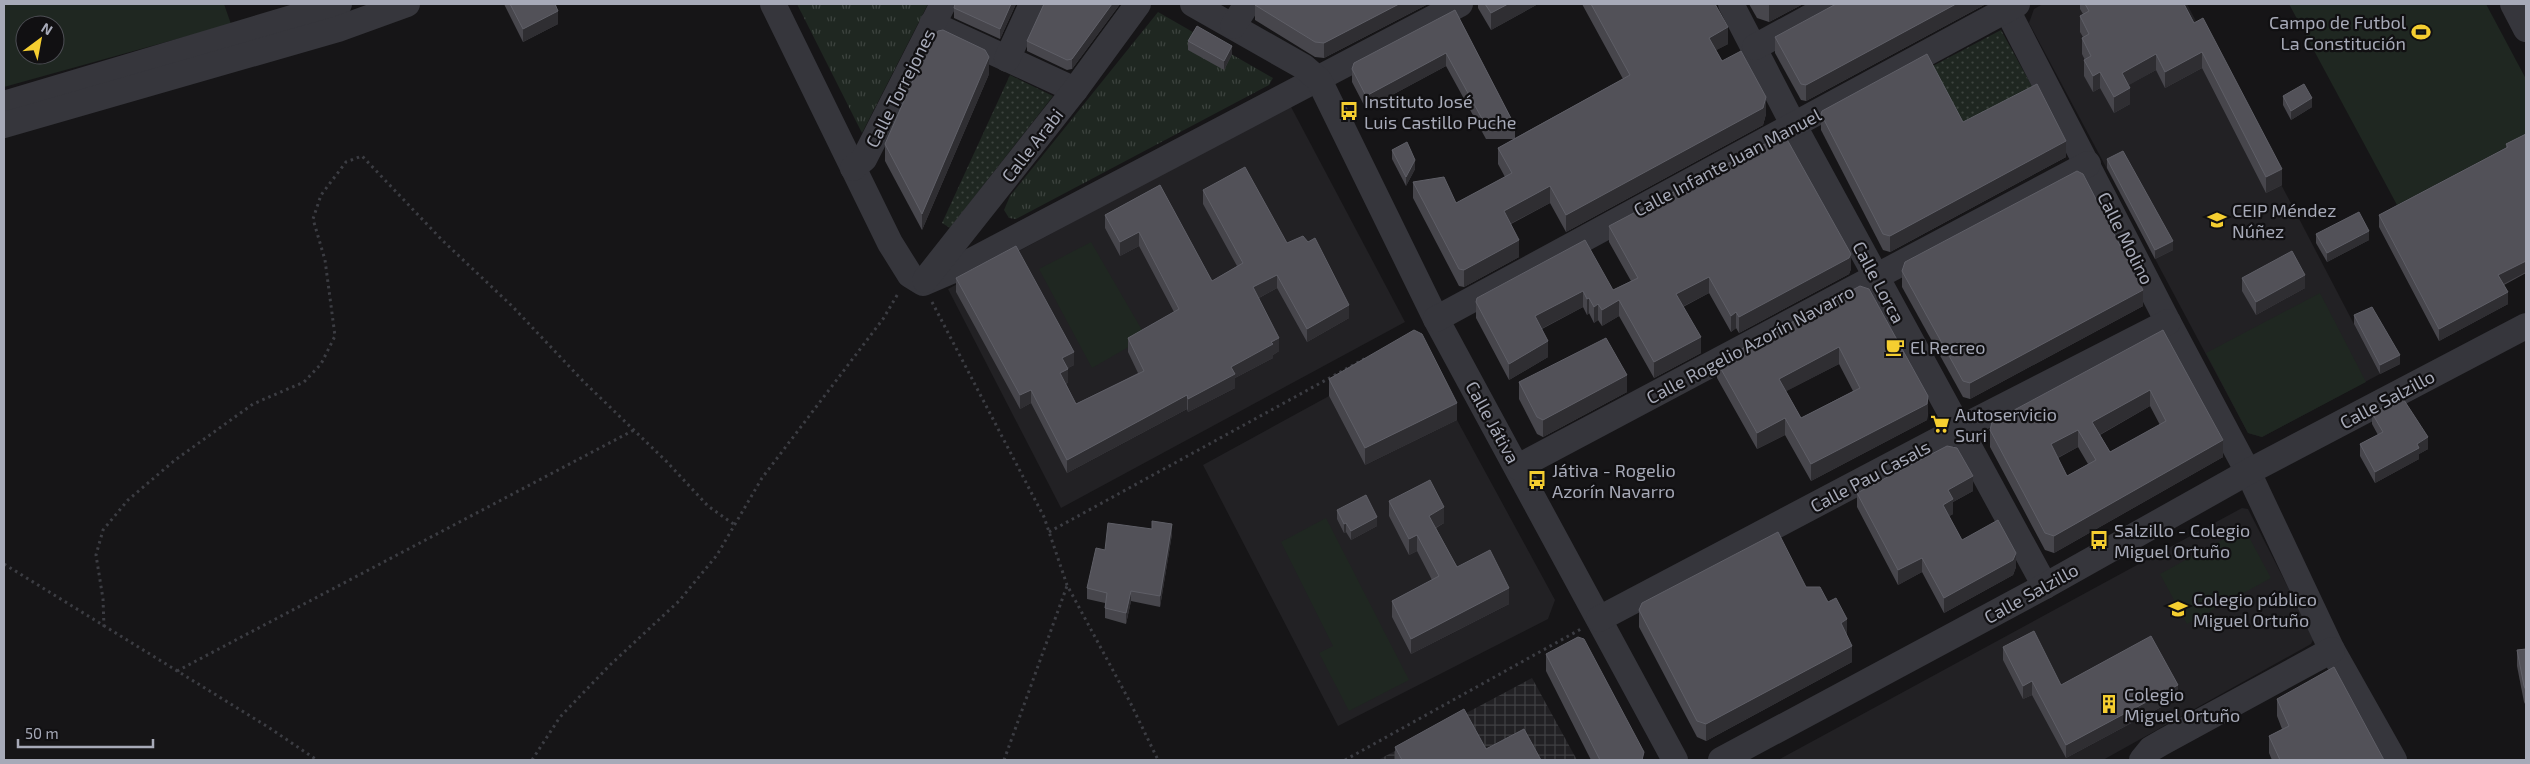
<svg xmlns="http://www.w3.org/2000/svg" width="2530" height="764" viewBox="0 0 2530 764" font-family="'Exo 2',sans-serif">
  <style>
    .built { fill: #222124 }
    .industrial { fill: url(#industrial-grid) }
    .grass { fill: url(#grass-tufts) }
    .park { fill: url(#park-dots) }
    .pitch { fill: #1f2721; fill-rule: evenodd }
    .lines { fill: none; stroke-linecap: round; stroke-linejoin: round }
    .path { stroke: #3c3d43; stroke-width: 3; stroke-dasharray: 2.5 4; stroke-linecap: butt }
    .minor { stroke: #36363c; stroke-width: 26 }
    .wall { fill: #47464c; fill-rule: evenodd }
    .shaded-wall { fill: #2f2e32 }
    .building { fill: #525158; stroke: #5f5f67; fill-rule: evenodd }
    .labels { text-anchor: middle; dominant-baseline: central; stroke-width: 4.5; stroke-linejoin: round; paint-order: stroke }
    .poi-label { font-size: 18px; fill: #a7aab8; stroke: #111012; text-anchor: start }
    .street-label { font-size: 18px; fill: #a7aab8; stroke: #111012 }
  </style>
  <defs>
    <pattern id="industrial-grid" width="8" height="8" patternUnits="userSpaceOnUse" patternTransform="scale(1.25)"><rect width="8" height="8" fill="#222124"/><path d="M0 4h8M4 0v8" fill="none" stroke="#3f3f42"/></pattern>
    <pattern id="grass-tufts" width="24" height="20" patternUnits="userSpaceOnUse" patternTransform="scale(1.25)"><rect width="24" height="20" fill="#1f2721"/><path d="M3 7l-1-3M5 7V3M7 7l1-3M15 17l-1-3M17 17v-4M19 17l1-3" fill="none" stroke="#3d443f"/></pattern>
    <pattern id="park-dots" width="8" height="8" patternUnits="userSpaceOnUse" patternTransform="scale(1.25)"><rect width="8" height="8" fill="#1f2721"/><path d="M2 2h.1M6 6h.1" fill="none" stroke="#3d443f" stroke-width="1.8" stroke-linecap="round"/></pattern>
  </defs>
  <rect width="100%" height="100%" fill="#161517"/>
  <g class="built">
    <path d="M2043,4H2187L2380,374L2262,437L2248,433L2029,23L2034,9Z"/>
    <path d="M1290,105L1405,322L1061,508L948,289Z"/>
    <path d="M1329,396L1365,465L1457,420L1555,600L1548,619L1338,726L1203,465Z"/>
    <path d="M2242,508L2248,509L2314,638L2311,644L2103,760H1778Z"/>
  </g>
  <path class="industrial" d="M1532,678L1577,760H1378Z"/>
  <g class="grass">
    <path d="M797,4H928L862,133Z"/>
    <path d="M1158,12L1273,78L1269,85L1016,219L1009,218L1004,210L1010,196Z"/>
  </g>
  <g class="park">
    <path d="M2001,30L2039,99L1963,138L1927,69Z"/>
    <path d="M1010,75L1053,96L950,228L942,223Z"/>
  </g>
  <g class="pitch">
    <path d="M4,4H224L231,24L4,87ZM25,25H55V55H25Z"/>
    <path d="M2289,4H2486L2526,79V137L2397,205Z"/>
    <path d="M1091,242L1146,337L1092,368L1039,269Z"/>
    <path d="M2320,293L2366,382L2262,437L2248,433L2206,353Z"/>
    <path d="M1326,518L1409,680L1349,711L1319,653L1333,646L1281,542Z"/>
    <path d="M2244,528L2271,578L2187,624L2160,574Z"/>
  </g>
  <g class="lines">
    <g class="path">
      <path d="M932,302L1044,517L1067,585L1130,702L1158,760"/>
      <path d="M1049,532L1366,358"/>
      <path d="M4,564L268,727L317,760"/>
      <path d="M104,627L103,599L96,555L103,530L128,500L175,460L253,404L304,382L321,364L335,336L325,260L313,219L321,195L346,162L362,156L442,240L512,306L584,382L667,462L708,506L735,525"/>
      <path d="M177,671L634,430"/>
      <path d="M532,760L560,717L610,665L679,601L717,555L762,478L883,319L899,292"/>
      <path d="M1004,760L1067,586"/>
      <path d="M1345,760L1581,629"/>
    </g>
    <g class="minor">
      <path d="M773,4L890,243L910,275L923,283L958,268L1460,4"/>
      <path d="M1193,4L1304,67L1319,80L1436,319L1675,760"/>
      <path d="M1731,4L1794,126L2045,586"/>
      <path d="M2004,4L2168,322L2248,472L2332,650L2394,760"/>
      <path d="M2513,4L2526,29"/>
      <path d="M932,24L1075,90"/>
      <path d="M1233,26L1247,4"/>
      <path d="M1755,47L1834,4"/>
      <path d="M1007,59L1032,4"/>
      <path d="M4,104L339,4"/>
      <path d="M4,125L338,29L407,4"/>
      <path d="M853,168L864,159L943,4"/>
      <path d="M925,280L1075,90L1138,4"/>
      <path d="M1436,319L2017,4"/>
      <path d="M1518,467L2088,164"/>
      <path d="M1599,619L1959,429L2168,322"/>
      <path d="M1721,760L2045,586L2248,472L2526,326"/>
      <path d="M2142,760L2151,749L2163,742L2332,650"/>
    </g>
  </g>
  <g class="wall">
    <path d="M504,4H555L558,24L523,42Z"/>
    <path d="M1016,4L1000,39L954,18V8Z"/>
    <path d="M1120,4L1072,69L1067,70L1027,51V41Z"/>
    <path d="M1428,4L1324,58L1315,57L1255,20V5Z"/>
    <path d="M1478,4H1538L1491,30L1478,8Z"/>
    <path d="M1582,4H1715L1728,44L1716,50L1722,61L1766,114L1763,125L1566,232L1550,203L1511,224L1519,257L1464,287L1459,286L1413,198V182L1456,203L1505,177L1498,164V148L1514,139H1486L1446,66L1366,109L1352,82V69L1455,10L1515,126V138L1623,79Z"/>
    <path d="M1749,4H1803L1769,22L1757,18Z"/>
    <path d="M1836,4H1985L1984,5L1806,101L1801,100L1775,53V37Z"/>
    <path d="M2080,4H2184L2282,185L2266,193L2202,68L2165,88L2156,70L2128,85L2130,104L2114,113L2100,88L2093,92L2084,76V60H2085L2082,54V38L2083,37L2080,32V16L2083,14L2080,9Z"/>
    <path d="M1188,41L1232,54L1224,70L1188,50Z"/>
    <path d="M989,74L922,230L885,161V144Z"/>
    <path d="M2283,96L2312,107L2291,120L2283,105Z"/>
    <path d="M1821,114L2066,157L1890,252L1883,250L1821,130Z"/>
    <path d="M2526,134V273L2504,285L2508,304L2439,341L2379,227V215L2506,148V144Z"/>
    <path d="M1392,150L1415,169L1406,186L1392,159Z"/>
    <path d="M2107,159L2173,250L2155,259L2107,168Z"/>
    <path d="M1160,185L1212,281L1237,266L1203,204V190L1287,243L1349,318L1307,342L1277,288L1259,298L1279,351L1273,355V358L1235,378V388L1188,412L1187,409L1067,473L1031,403L1020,409L956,292V278L1074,365L1068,368V382L1066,384L1076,404L1138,373L1128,352V338L1174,312L1139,246L1120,256L1105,228V215Z"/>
    <path d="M1609,226L1851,269L1849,274L1739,333L1736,328L1731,332L1709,293L1683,307L1701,353L1654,378L1619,316L1602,326L1598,320L1594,323L1589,313L1587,315L1583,307L1542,329L1548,357L1509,380L1476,318V302L1477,298L1613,290L1631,281L1609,242Z"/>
    <path d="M2316,234L2369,240L2327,262L2316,243Z"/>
    <path d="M1902,271L2143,306L1970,399L1963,397L1902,287Z"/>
    <path d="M2242,278L2305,288L2256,315L2242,291Z"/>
    <path d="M1860,286L1928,412L1927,420L1811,481L1785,435L1757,449L1717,378V362ZM1839,364L1853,391L1801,418L1786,391Z"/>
    <path d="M2354,315L2400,364L2380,374L2354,324Z"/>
    <path d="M2163,330L2223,457L2054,553L2045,550L1990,447V430ZM2150,406L2160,425L2110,452L2100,435ZM2078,447L2088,464L2067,476L2058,458Z"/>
    <path d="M1329,379L1457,420L1365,465L1329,396Z"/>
    <path d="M1519,382L1627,392L1543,437L1537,434L1519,399Z"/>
    <path d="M2372,413L2428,449L2419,454V459L2375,483L2360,456V444L2378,435L2372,424Z"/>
    <path d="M1973,491L1953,502V514L1949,516L1962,540L2016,567L2013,575L1944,613L1922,572L1898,585L1857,507V493Z"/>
    <path d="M1389,501L1444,523L1436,528L1457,567L1509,604L1411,654L1392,617V601L1432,580L1417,551L1409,555L1389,516Z"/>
    <path d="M1337,510L1377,526L1351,540L1346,532L1344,533L1337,519Z"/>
    <path d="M1172,534L1160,607L1131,601L1126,624L1105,618V603L1087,599V588L1105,550Z"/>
    <path d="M1806,587L1847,636L1852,662L1706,741L1697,737L1639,627V610Z"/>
    <path d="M2003,647L2061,685L2178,698L2066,758L2032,695L2023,699L2003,660Z"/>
    <path d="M2526,649V706L2524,702L2517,666V650Z"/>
    <path d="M1546,654L1644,760H1591L1546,671Z"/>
    <path d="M2277,699L2384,760H2272L2269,753V736L2282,729L2277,716Z"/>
    <path d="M1395,747L1486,749L1541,760H1395Z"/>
  </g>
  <g class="shaded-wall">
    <path d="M1011,4H1016L1000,39V29Z"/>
    <path d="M1112,4H1120L1072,69V59Z"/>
    <path d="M1399,4H1428L1324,58V43Z"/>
    <path d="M1508,4H1538L1491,30V13Z"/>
    <path d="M1772,4H1803L1769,22V5Z"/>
    <path d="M1956,4H1985L1984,5L1806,101V85Z"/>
    <path d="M558,11V24L523,42V29Z"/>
    <path d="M1728,27V44L1709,54V38Z"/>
    <path d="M1232,46V54L1224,70V61Z"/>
    <path d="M2202,52V68L2165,88V72Z"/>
    <path d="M1446,53V66L1366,109V96Z"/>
    <path d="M2156,54V70L2122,89V73Z"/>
    <path d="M989,57V74L922,230V214Z"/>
    <path d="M2100,72V88L2093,92V76Z"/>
    <path d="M2130,88V104L2114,113V97Z"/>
    <path d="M1766,97V114L1763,125L1566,232V215Z"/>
    <path d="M2312,98V107L2291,120V111Z"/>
    <path d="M2066,141V157L1890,252V236Z"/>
    <path d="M1415,160V169L1406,186V177Z"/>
    <path d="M2282,169V185L2266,193V177Z"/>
    <path d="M1550,186V203L1504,227V211Z"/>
    <path d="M2369,231V240L2327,262V253Z"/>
    <path d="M1139,232V246L1120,256V242Z"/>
    <path d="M1519,240V257L1464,287V270Z"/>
    <path d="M2173,241V250L2155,259V250Z"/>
    <path d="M1851,254V269L1849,274L1739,333V317Z"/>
    <path d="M2526,260V272L2498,287V275Z"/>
    <path d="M1277,275V288L1253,301V287Z"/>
    <path d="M2305,275V288L2256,315V302Z"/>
    <path d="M1709,277V293L1676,310V294Z"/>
    <path d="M2143,290V306L1970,399V383Z"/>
    <path d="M1583,291V307L1535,332V316Z"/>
    <path d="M2508,292V304L2439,341V329Z"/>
    <path d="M1589,298V313L1587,315V299Z"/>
    <path d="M1619,300V316L1602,326V310Z"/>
    <path d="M1598,304V320L1594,323V307Z"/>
    <path d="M1349,305V318L1307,342V329Z"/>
    <path d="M1736,312V328L1731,332V316Z"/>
    <path d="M1701,337V353L1654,378V362Z"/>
    <path d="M1279,338V351L1273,355V358L1235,378V388L1188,412V399L1231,367Z"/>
    <path d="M1548,341V357L1509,380V364Z"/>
    <path d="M1839,347V364L1779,395V379Z"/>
    <path d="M1074,352V365L1062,371V358Z"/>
    <path d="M2400,355V364L2380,374V365Z"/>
    <path d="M1068,369V382L1060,387V373Z"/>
    <path d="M1627,375V392L1543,437V420Z"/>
    <path d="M1031,390V403L1020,409V395Z"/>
    <path d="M2150,390V406L2092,439V422Z"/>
    <path d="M1187,395V409L1067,473V460Z"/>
    <path d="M1928,396V412L1927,420L1811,481V464Z"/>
    <path d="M1457,403V420L1365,465V448Z"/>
    <path d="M1785,418V435L1757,449V433Z"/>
    <path d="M2078,430V447L2051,461V444Z"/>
    <path d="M2428,437V449L2419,454V459L2375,483V472L2417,444Z"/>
    <path d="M2223,440V457L2054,553V536Z"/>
    <path d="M1973,476V491L1953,502V514L1943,520V505L1948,490Z"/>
    <path d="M1444,507V523L1429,531V516Z"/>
    <path d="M1377,517V526L1351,540V531Z"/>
    <path d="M1346,523V532L1344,533V524Z"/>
    <path d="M1172,524V534L1160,607V596Z"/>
    <path d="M1417,535V551L1409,555V539Z"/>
    <path d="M2016,553V567L2013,575L1944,613V598Z"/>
    <path d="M1922,558V572L1898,585V570Z"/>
    <path d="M1509,588V604L1411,654V639Z"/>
    <path d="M1131,591V601L1126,624V613Z"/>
    <path d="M1847,619V636L1841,623Z"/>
    <path d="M1852,646V662L1706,741V724Z"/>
    <path d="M2032,681V695L2023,699V686Z"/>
    <path d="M2178,685V698L2066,758V745Z"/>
  </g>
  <g class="building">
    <path d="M510,4H555L558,11L523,29Z"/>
    <path d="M955,4H1011L1000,29L954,8Z"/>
    <path d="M1044,4H1112L1072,59L1067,60L1027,41Z"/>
    <path d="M1256,4H1399L1324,43L1315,42L1255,5Z"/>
    <path d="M1485,4H1508L1491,13Z"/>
    <path d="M1591,4H1715L1728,27L1709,38L1722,61L1741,51L1766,97L1763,108L1566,215L1550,186L1504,211L1519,240L1464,270L1459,269L1413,182L1444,177L1456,203L1512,173L1498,148L1630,75Z"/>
    <path d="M1836,4H1956L1806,85L1801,84L1775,37Z"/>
    <path d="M2085,4H2184L2194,23L2203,18L2282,169L2266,177L2202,52L2165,72L2156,54L2122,73L2130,88L2114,97L2100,72L2093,76L2084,60L2091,56L2082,38L2089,34L2080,16L2089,11Z"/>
    <path d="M1455,10L1515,126H1486L1446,53L1366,96L1352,69L1354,63Z"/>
    <path d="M1197,26L1232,46L1224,61L1188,41Z"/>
    <path d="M943,30L985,50L989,57L922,214L885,144L913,80L938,31Z"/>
    <path d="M1927,54L1963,122L2037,84L2066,141L1890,236L1883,234L1821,114L1822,111Z"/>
    <path d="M2304,84L2312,98L2291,111L2283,96Z"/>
    <path d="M1784,134L1851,254L1849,258L1739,317L1736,312L1731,316L1709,277L1676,294L1701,337L1654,362L1619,300L1602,310L1598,304L1594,307L1589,298L1587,299L1583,291L1535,316L1548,341L1509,364L1476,302L1477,298L1585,240L1613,290L1638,278L1609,226Z"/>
    <path d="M2526,134V261L2498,275L2508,292L2439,329L2379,215L2508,147L2506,144Z"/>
    <path d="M1407,142L1415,160L1406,177L1392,150Z"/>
    <path d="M2123,151L2173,241L2155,250L2107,159Z"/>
    <path d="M1245,167L1287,243L1303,236L1308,242L1315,238L1349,305L1307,329L1277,275L1253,287L1279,338L1271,342L1273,344L1231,367L1235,374L1188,399L1187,395L1067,460L1031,390L1020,395L956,278L1016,246L1074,352L1062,358L1068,369L1060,373L1076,404L1144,371L1128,338L1179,309L1139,232L1120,242L1105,215L1160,185L1212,281L1243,263L1203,190Z"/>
    <path d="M2077,171L2083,174L2143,290L1970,383L1963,381L1902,271L1905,262Z"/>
    <path d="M2359,212L2369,231L2327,253L2316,234Z"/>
    <path d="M2292,251L2305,275L2256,302L2242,278Z"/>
    <path d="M1860,286L1869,289L1928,396L1927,404L1811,464L1785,418L1757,433L1717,362ZM1839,347L1860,388L1801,418L1779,379Z"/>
    <path d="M2372,307L2400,355L2380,365L2354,315Z"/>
    <path d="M1414,330L1422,334L1457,403L1365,448L1329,379Z"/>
    <path d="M2163,330L2223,440L2054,536L2045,533L1990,430L1992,422ZM2150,390L2166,421L2110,452L2092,422ZM2078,430L2096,460L2067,476L2051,444Z"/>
    <path d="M1606,338L1627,375L1543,420L1537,417L1519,382Z"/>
    <path d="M2402,397L2428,437L2417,444L2419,448L2375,472L2360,444L2383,432L2372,413Z"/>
    <path d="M1947,446L1957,448L1973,476L1948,490L1953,499L1943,505L1962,540L1998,520L2016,553L2013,560L1944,598L1922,558L1898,570L1857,493Z"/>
    <path d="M1430,480L1444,507L1429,516L1457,567L1490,550L1509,588L1411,639L1392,601L1439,576L1417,535L1409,539L1389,501Z"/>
    <path d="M1366,495L1377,517L1351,531L1346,523L1344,524L1337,510Z"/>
    <path d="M1152,521L1172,524L1160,596L1131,591L1126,613L1105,608L1107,593L1087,588L1096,548L1105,550L1108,523L1152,529Z"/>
    <path d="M1778,532L1806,587H1820L1828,602L1836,598L1847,619L1841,623L1852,646L1706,724L1697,721L1639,610L1642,603Z"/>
    <path d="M2034,631L2061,685L2151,636L2178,685L2066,745L2032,681L2023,686L2003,647Z"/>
    <path d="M1578,637L1584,639L1644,752L1642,760H1600L1546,654Z"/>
    <path d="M2526,649V690L2524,686L2517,650Z"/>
    <path d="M2334,667L2384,760H2280L2269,736L2289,726L2277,699Z"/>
    <path d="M1464,709L1486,749L1524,729L1541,760H1402L1395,747Z"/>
  </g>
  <defs>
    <g id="stadium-bare" transform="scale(1.5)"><path d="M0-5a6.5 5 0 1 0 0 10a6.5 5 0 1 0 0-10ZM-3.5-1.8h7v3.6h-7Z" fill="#f5ce30" stroke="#111012" stroke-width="2.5" paint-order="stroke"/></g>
    <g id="bus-bare" transform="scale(1.5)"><path d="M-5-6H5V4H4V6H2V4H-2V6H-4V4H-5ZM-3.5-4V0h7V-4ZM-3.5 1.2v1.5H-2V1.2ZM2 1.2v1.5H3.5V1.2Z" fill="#f5ce30" stroke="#111012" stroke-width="2.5" paint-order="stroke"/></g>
    <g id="school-bare" transform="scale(1.5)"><path d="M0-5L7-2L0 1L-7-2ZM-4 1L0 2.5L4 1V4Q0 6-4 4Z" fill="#f5ce30" stroke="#111012" stroke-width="2.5" paint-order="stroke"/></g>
    <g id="cafe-bare" transform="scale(1.5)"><path d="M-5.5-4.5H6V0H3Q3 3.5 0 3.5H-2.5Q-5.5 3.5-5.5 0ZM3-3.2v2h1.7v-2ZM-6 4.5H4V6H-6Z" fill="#f5ce30" stroke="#111012" stroke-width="2.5" paint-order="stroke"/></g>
    <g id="supermarket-bare" transform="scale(1.5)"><path d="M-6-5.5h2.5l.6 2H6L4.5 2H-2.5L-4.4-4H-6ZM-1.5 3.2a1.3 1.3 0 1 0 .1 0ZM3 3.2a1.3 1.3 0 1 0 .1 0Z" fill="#f5ce30" stroke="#111012" stroke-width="2.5" paint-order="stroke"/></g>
    <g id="building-bare" transform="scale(1.5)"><path d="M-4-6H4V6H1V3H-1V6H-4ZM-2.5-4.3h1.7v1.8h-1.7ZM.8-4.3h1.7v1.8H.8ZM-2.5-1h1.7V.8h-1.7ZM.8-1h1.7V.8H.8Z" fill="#f5ce30" stroke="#111012" stroke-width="2.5" paint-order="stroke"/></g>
  </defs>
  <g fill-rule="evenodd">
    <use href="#stadium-bare" x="2421" y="32"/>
    <use href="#bus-bare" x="1349" y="111"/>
    <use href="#school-bare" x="2217" y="220"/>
    <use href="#cafe-bare" x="1895" y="347"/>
    <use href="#supermarket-bare" x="1940" y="424"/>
    <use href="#bus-bare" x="1537" y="480"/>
    <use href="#bus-bare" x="2099" y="540"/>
    <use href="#school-bare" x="2178" y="609"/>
    <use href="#building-bare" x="2109" y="704"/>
  </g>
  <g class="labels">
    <g class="poi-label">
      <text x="2406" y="22" text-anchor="end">Campo de Futbol<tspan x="2406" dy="21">La Constitución</tspan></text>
      <text x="1364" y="101">Instituto José<tspan x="1364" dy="21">Luis Castillo Puche</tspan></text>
      <text x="2232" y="210">CEIP Méndez<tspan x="2232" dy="21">Núñez</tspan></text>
      <text x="1910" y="347">El Recreo</text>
      <text x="1955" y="414">Autoservicio<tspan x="1955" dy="21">Suri</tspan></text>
      <text x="1552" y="470">Játiva - Rogelio<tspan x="1552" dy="21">Azorín Navarro</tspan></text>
      <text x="2114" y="530">Salzillo - Colegio<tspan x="2114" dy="21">Miguel Ortuño</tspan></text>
      <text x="2193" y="599">Colegio público<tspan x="2193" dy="21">Miguel Ortuño</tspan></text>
      <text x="2124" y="694">Colegio<tspan x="2124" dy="21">Miguel Ortuño</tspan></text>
    </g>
    <g class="street-label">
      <text transform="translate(900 88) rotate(-63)">Calle Torrejones</text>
      <text transform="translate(1032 145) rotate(-52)">Calle Arabi</text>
      <text transform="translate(1727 162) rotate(-28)">Calle Infante Juan Manuel</text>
      <text transform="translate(2126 238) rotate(63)">Calle Molino</text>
      <text transform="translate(1879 282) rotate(62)">Calle Lorca</text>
      <text transform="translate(1750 344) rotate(-28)">Calle Rogelio Azorín Navarro</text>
      <text transform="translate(2387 399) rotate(-28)">Calle Salzillo</text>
      <text transform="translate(1493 422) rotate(61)">Calle Játiva</text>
      <text transform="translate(1870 476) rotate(-28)">Calle Pau Casals</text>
      <text transform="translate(2031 593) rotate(-29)">Calle Salzillo</text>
    </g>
  </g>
  <rect width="2530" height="764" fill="none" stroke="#a7aab8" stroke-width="10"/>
  <g transform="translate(40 40) rotate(32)"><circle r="24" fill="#111012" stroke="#4d4e54"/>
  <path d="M0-4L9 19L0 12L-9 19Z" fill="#f5ce30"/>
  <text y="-8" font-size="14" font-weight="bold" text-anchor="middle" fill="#a7aab8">N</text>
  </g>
  <path d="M18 739v8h135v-8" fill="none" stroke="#a7aab8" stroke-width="2.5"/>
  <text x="25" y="739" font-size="15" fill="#a7aab8" stroke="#111012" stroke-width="4" paint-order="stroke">50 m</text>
</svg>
